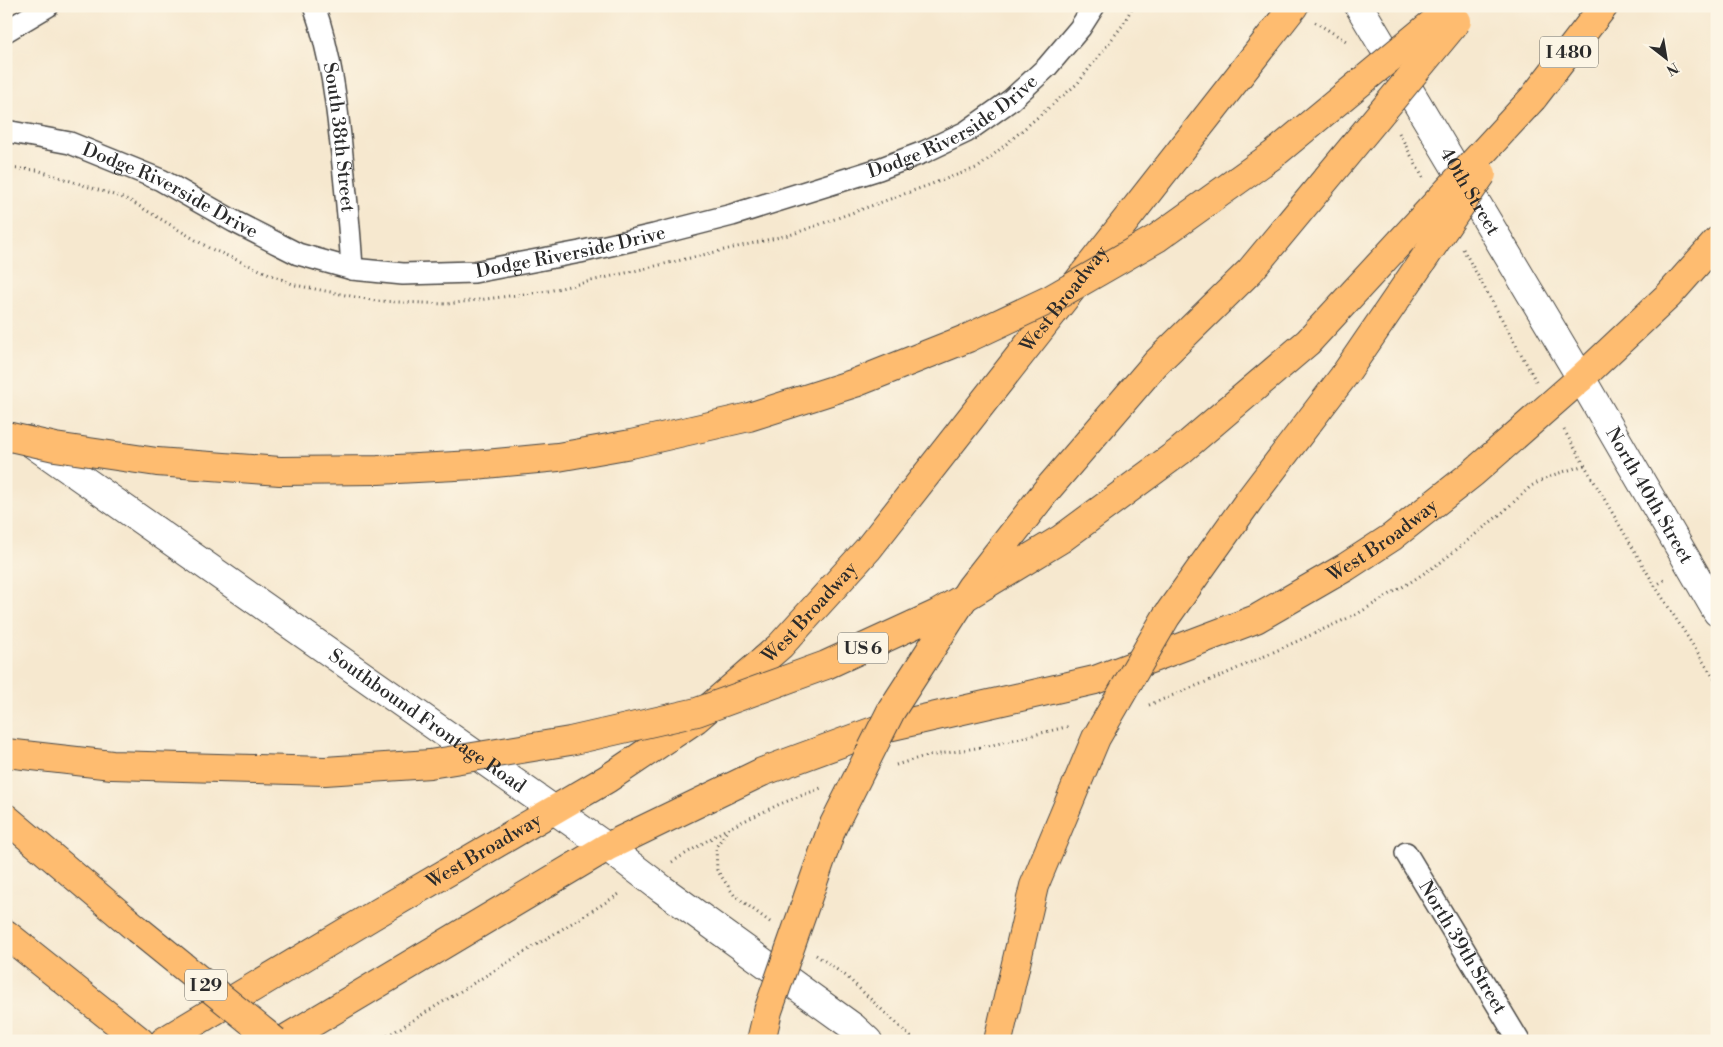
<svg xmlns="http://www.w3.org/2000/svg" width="1723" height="1047" viewBox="0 0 1723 1047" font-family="'Libre Bodoni',serif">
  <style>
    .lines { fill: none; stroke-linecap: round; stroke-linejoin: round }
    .minor-casing { stroke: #494744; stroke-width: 24 }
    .tertiary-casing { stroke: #494744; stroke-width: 30 }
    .primary-casing { stroke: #494744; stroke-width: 30 }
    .motorway-casing { stroke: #494744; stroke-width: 30 }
    .path { stroke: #494744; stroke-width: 3; stroke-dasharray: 1 4; stroke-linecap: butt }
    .minor { stroke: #fff; stroke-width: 21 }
    .tertiary { stroke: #fff; stroke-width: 28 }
    .primary { stroke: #febc70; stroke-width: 28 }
    .motorway { stroke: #febc70; stroke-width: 28 }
    .motorway-bridge-casing { stroke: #494744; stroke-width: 30; stroke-linecap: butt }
    .motorway-bridge { stroke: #febc70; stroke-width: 28 }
    .labels { text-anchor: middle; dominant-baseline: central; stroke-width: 4; stroke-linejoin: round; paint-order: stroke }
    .shield { fill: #fcf5e5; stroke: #6a6863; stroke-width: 1 }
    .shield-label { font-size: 18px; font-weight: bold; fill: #2b2b2b }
    .street-label { font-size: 19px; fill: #2b2b2b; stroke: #fcf5e5 }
  </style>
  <rect width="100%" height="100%" fill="#fcf5e5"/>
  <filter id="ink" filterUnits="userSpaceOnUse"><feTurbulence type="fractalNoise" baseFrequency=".02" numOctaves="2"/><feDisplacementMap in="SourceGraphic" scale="10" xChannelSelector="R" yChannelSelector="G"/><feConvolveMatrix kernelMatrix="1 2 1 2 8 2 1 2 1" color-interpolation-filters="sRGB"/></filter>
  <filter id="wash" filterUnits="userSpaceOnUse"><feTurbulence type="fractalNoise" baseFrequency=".0096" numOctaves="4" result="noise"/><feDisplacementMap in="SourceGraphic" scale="20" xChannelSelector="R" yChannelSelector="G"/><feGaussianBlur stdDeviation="1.12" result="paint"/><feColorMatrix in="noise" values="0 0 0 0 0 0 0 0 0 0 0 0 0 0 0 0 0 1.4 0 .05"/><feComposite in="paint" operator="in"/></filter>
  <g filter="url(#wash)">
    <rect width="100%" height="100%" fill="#f6e8cf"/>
  </g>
  <g filter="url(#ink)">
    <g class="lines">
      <g class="minor-casing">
        <g id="minor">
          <path id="s1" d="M314,6C331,54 337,105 342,155C346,193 350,231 352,269"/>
          <path d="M6,31L48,6"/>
          <path id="s2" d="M6,131L70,143L161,180L235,222L298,254L352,269L403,274L474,272L580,252L654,235L732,215L879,169L924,152L966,132L1011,100L1047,67L1080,28L1094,6"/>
          <path id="s3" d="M1406,853L1519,1041"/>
        </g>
      </g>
      <g class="tertiary-casing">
        <g id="tertiary">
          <path id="s4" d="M1359,6L1581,378L1717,612"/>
          <path id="s5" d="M27,440L607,847L662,889L853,1027L868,1041"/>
        </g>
      </g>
      <g class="primary-casing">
        <g id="primary">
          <path id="s6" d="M164,1041L374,915L607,779L696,719L780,646L868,549L1294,6"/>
          <path id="s7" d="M282,1041L607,847L762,772L879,729L1095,680L1256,619L1346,567L1392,537L1473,473L1581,378"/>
        </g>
      </g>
      <g class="motorway-casing">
        <g id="motorway">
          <path d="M1533,98L1604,6"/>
          <path d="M1581,378L1669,295L1717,241"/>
          <path d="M6,818L137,929"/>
          <path d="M6,934L140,1041"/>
        </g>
      </g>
      <g class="path">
        <path d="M1315,22L1346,41"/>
        <path d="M1399,133L1423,178"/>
        <path d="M6,168L37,170L129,200L209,248L295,285L376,301L447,304L548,291L793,234L979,167L1078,83L1122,26L1133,6"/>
        <path d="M1463,249L1536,381"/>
        <path d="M1564,430L1655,586L1717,683"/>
        <path d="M1655,586L1667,578"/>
        <path d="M1149,705L1223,675L1357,614L1409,583L1441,562L1503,512L1531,486L1553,475L1585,465"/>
        <path d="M896,765L922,757L988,746L1070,726"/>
        <path d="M672,862L728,828"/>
        <path d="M770,922L734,895L717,870L716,847L729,828L780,804L821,788"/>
        <path d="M816,955L846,976L915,1041"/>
        <path d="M379,1041L621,893"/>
      </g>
      <use href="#minor" class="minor"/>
      <use href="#tertiary" class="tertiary"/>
      <use href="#primary" class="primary"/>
      <use href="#motorway" class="motorway"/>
      <g class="motorway-bridge-casing">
        <g id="motorway-bridge">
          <path d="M6,436L55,447L157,462L280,471L378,470L475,465L558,457L631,444L749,417L855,383L968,338L1051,299L1157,238L1273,155L1447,11"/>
          <path d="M6,753L112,765L325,771L430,764L570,741L697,712L826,665L937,614L1061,539L1179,452L1308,342L1533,98"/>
          <path d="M137,929L275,1041"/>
          <path d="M761,1041L768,1011L832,828L891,711L971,587L1046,491L1156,363L1250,271L1457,21"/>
          <path d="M998,1041L1034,886L1096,738L1166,617L1250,499L1343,377L1482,174"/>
        </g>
      </g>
      <use href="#motorway-bridge" class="motorway-bridge"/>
    </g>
  </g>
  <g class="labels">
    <g class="shield">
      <rect x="1540" y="36.5" width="58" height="31" rx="4"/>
      <rect x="838" y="632.5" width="50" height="31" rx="4"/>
      <rect x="185" y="969.5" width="42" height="31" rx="4"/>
    </g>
    <g class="shield-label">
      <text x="1569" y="52">I 480</text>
      <text x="863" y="648">US 6</text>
      <text x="206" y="985">I 29</text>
    </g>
    <g class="street-label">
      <text stroke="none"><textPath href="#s2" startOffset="1001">Dodge Riverside Drive</textPath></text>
      <text stroke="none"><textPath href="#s1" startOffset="134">South 38th Street</textPath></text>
      <text stroke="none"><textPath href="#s2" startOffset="176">Dodge Riverside Drive</textPath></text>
      <text stroke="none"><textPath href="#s4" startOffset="216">40th Street</textPath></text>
      <text stroke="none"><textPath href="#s2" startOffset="596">Dodge Riverside Drive</textPath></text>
      <text stroke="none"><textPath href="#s6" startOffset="1182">West Broadway</textPath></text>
      <text stroke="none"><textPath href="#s4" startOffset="569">North 40th Street</textPath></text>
      <text stroke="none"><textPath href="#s7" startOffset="1218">West Broadway</textPath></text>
      <text stroke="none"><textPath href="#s6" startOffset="778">West Broadway</textPath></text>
      <text stroke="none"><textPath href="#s5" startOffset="489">Southbound Frontage Road</textPath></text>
      <text stroke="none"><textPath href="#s6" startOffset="372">West Broadway</textPath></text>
      <text stroke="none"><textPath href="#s3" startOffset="110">North 39th Street</textPath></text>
    </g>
  </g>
  <rect width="1723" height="1047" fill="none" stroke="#fcf5e5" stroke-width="25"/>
  <g transform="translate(1666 58) rotate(149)" stroke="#fcf5e5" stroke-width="4" paint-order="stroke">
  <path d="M0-4L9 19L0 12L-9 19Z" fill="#2b2b2b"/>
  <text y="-8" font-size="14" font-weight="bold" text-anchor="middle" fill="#2b2b2b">N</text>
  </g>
</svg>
